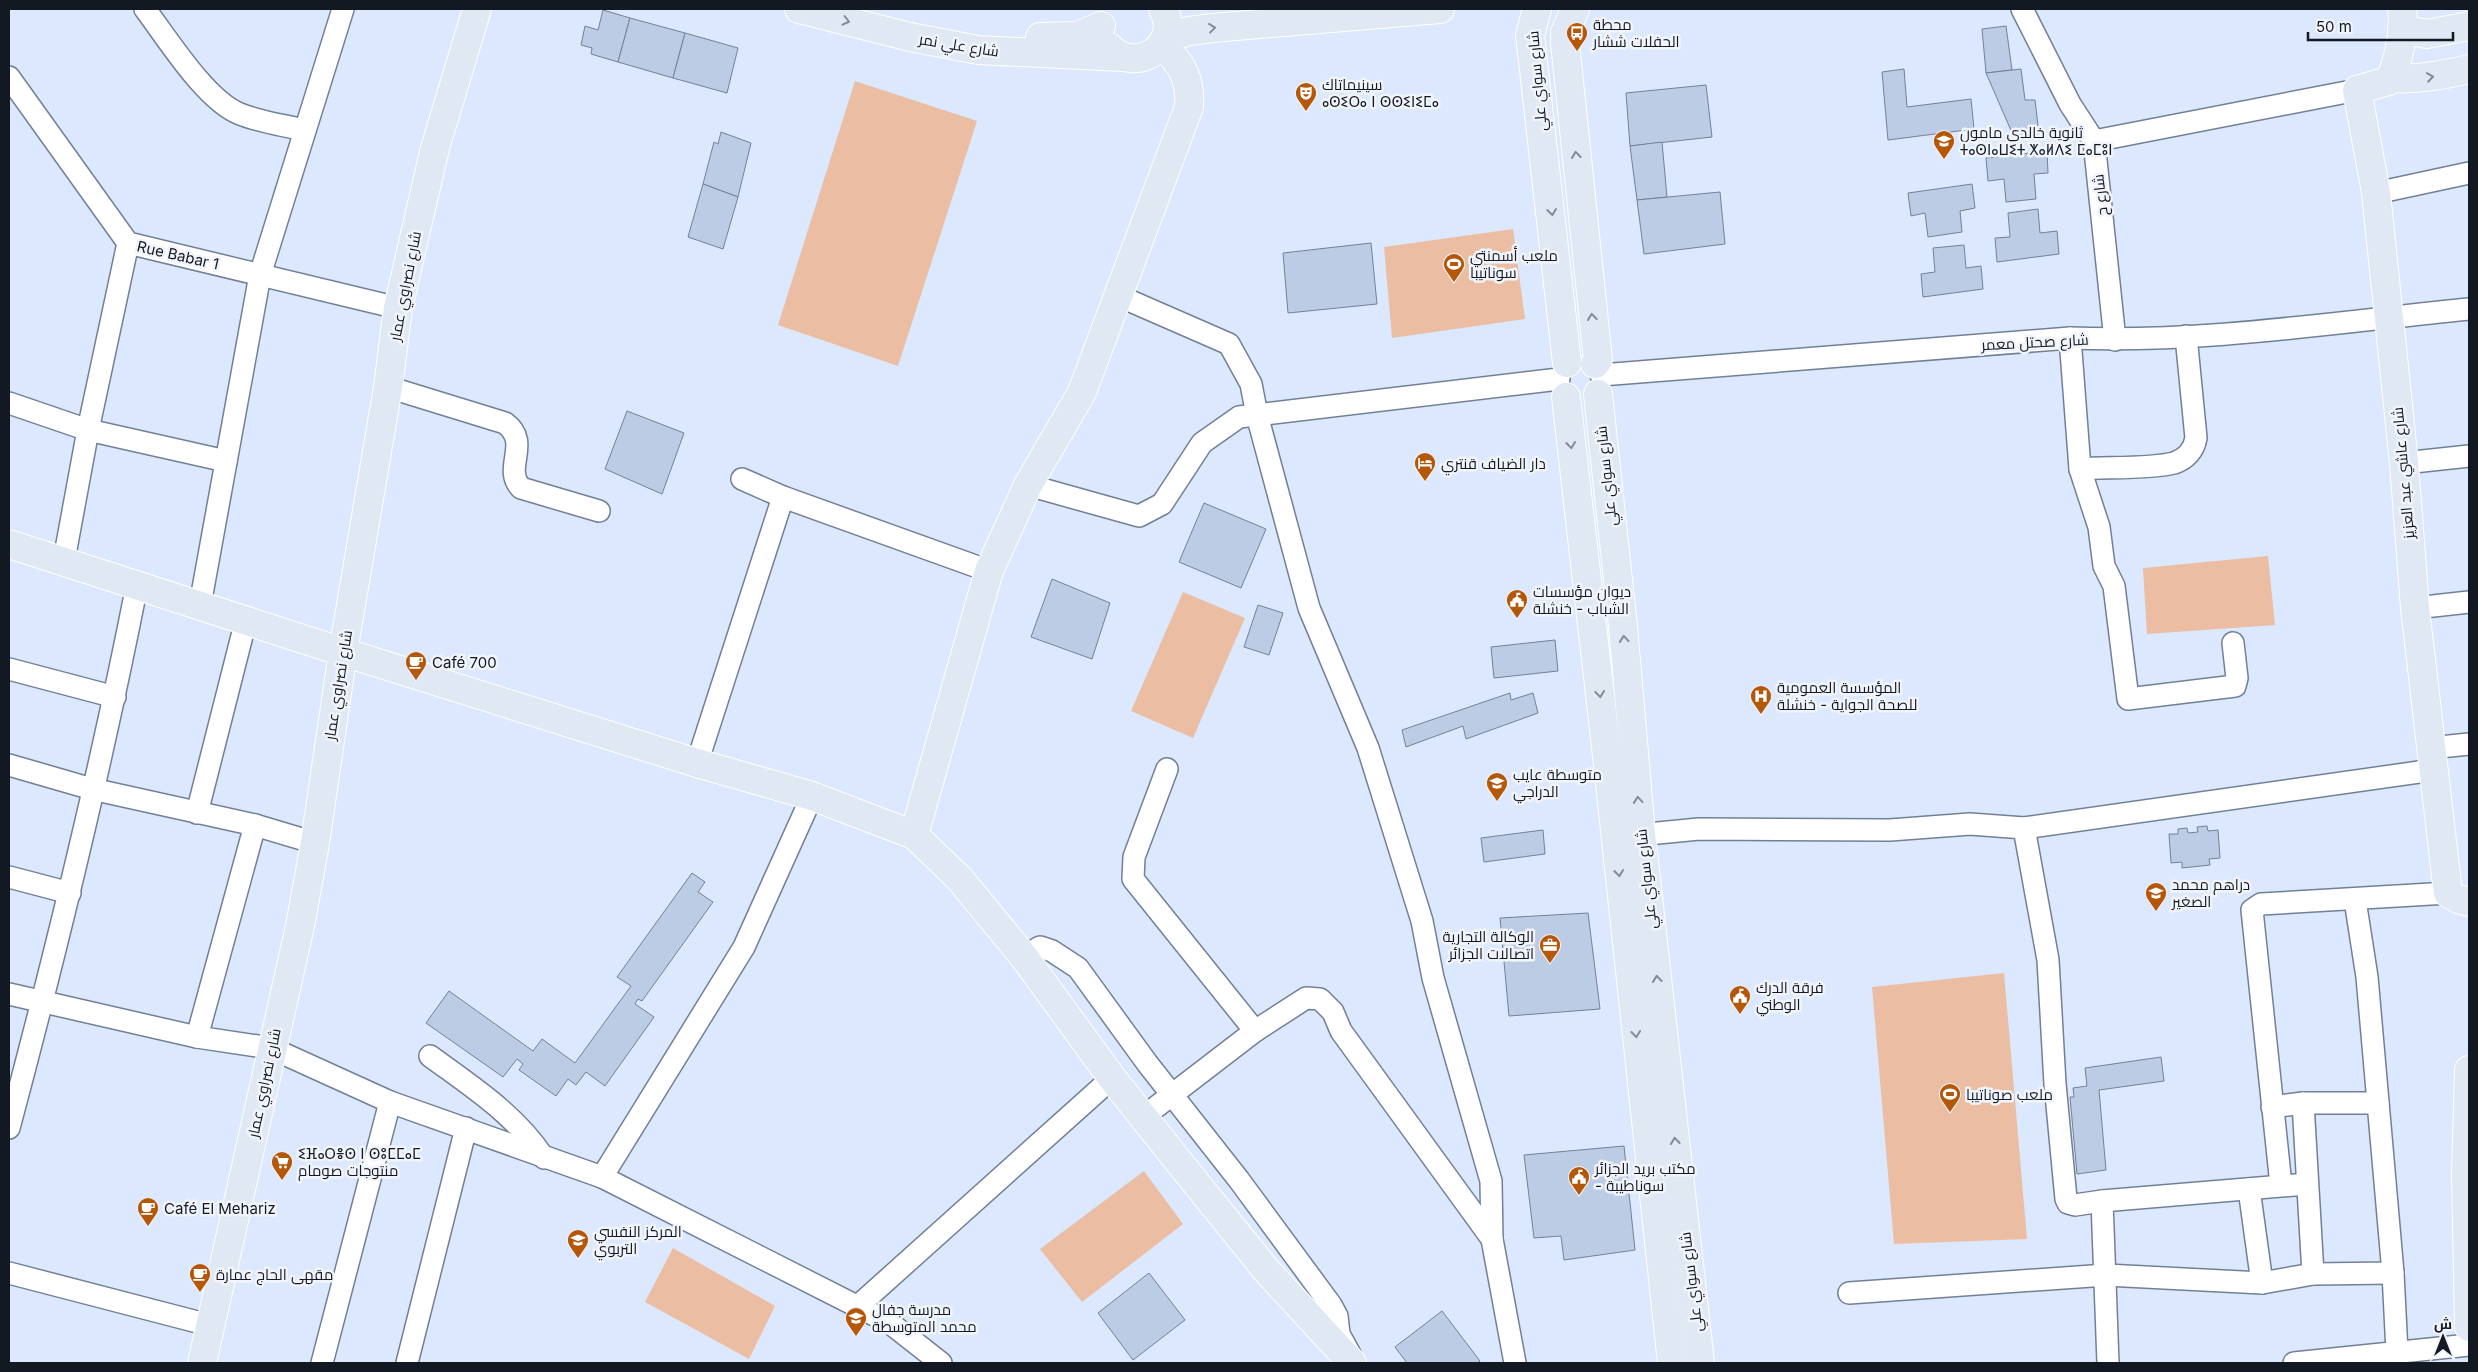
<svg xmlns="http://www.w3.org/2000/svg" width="2478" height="1372" viewBox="0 0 2478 1372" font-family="Inter,Cairo,'Noto Sans Tifinagh',sans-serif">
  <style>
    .green { fill: #ebbea4 }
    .building { fill: #bdcce5; stroke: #738098 }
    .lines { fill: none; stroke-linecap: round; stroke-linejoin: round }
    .minor-casing { stroke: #728097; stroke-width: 24 }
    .major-casing { stroke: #fff; stroke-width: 30 }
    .minor { stroke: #fff; stroke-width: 21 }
    .major { stroke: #e0e8f4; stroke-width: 28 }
    .oneway { stroke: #848b96 }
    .labels { text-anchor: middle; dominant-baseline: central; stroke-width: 5; stroke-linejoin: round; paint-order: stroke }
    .poi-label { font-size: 15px; fill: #131922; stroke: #f1f4fa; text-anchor: start }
    .street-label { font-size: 15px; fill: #131922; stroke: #f1f4fa }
  </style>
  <rect width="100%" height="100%" fill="#dbe8fd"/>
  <g class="green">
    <path d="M855,81L977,121L898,366L778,325Z"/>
    <path d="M1513,229L1525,319L1392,338L1384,247Z"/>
    <path d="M2268,556L2275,625L2147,634L2143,568Z"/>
    <path d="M1183,592L1245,618L1193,738L1131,711Z"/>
    <path d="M2004,973L2027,1239L1894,1244L1872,987Z"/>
    <path d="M1144,1171L1183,1224L1082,1302L1040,1249Z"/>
    <path d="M673,1248L775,1306L749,1359L645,1302Z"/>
  </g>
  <g class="building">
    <path d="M603,10L630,18L618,62L591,54L592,48L581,45L585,26L598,30Z"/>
    <path d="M630,18L685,33L673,78L618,62Z"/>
    <path d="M2006,26L2012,70L1986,73L1982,29Z"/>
    <path d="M685,33L738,48L727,93L673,78Z"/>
    <path d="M1904,69L1907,107L1971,99L1974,129L1888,140L1882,72Z"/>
    <path d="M2021,69L2025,100H2035L2039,134L2013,135L1986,73Z"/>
    <path d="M1706,85L1712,137L1630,146L1626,93Z"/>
    <path d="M721,132L751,143L738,197L703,184L714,142L718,144Z"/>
    <path d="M1662,142L1667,197L1637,200L1630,146Z"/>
    <path d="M2047,151L2048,173L2034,174L2036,199L2006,202L2004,179L1988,181L1986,158Z"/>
    <path d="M703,184L738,197L723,249L688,237Z"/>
    <path d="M1972,184L1975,208L1960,211L1962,232L1928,237L1925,213L1911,216L1908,193Z"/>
    <path d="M1720,192L1725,244L1644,254L1637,200Z"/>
    <path d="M2038,209L2040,233L2057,231L2059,254L1997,262L1995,238L2010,237L2008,213Z"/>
    <path d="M1371,243L1377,304L1288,313L1283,253Z"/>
    <path d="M1964,245L1966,268L1981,266L1983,289L1923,297L1921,274L1935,272L1933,248Z"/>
    <path d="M627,411L684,433L662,494L605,469Z"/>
    <path d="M1204,503L1266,529L1241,588L1179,562Z"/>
    <path d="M1052,579L1110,603L1092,659L1031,637Z"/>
    <path d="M1258,605L1283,613L1269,655L1244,647Z"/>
    <path d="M1555,640L1558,671L1494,678L1491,647Z"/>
    <path d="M1510,693L1511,700L1533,693L1538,713L1466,739L1463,726L1406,747L1402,730Z"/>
    <path d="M2207,826L2208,831L2218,830L2220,858L2209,859L2210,865L2182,868V862L2171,863L2169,834H2178V829L2187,828L2188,833L2198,832L2197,827Z"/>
    <path d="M1543,830L1545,854L1484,862L1481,838Z"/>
    <path d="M692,873L705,882L698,892L713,902L642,1001L638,999L635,1004L654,1017L605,1086L586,1072L576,1085L568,1079L556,1096L519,1070L523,1064L517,1059L503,1077L426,1023L449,991L533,1051L542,1039L575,1063L631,986L617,977Z"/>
    <path d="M1588,913L1600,1009L1509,1016L1500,918Z"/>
    <path d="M2161,1057L2164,1081L2099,1090L2106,1170L2077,1174L2070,1097H2074L2073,1088L2087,1086L2085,1068Z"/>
    <path d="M1624,1146L1635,1250L1564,1260L1561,1236L1534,1238L1524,1155Z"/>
    <path d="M1149,1273L1185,1320L1133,1360L1098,1313Z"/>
    <path d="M1442,1311L1480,1361L1477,1363H1407L1395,1347Z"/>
  </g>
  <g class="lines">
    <g class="minor-casing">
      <g id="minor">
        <path d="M145,9C167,38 206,101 240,114C260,122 283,125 303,130"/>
        <path d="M2022,9L2070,104L2094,141L2115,340"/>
        <path d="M9,77L128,243L398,308"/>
        <path d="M2094,141L2357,90"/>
        <path d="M2376,193L2469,173"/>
        <path d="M1119,296L1229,344L1251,384L1257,415L1309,608L1368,748L1422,921L1433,978L1491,1181L1492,1239L1515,1363"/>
        <path d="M2070,338L2080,469L2099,527L2104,566L2114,586L2128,699L2235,686L2237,678L2233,643"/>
        <path d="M1601,375L2070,338C2204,343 2337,322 2469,309"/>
        <path d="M388,387L505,423C532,443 502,468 521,488L599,511"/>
        <path d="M9,403L88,430L226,461"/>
        <path d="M2404,463L2469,456"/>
        <path d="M2080,469C2105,467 2151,469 2174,463C2186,459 2194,450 2196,438L2186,336"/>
        <path d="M742,479L783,497L989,571"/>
        <path d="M1028,485L1139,516L1162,504L1202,443L1239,417L1559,379"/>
        <path d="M64,560L88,430L128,243"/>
        <path d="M200,605L260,275L343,9"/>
        <path d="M2415,608L2469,602"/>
        <path d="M9,669L115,697"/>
        <path d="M2430,748L2469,744"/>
        <path d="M697,763L783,497"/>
        <path d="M9,765L92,789L255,825L315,843"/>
        <path d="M1167,769L1134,857L1133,879L1255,1031"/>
        <path d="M197,813L246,620"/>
        <path d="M2024,828L2048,960L2055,1084L2066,1199L2068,1203L2075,1205L2102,1201"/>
        <path d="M1627,836L1699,829L1890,830L1970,824L2024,828L2433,770"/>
        <path d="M9,877L70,893"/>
        <path d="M1024,957L1040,947L1052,951L1078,968L1147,1063L1239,1180L1331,1305L1337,1316L1339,1334L1350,1354"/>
        <path d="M9,994L197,1037L271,1048L390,1102L602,1177L890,1323L941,1363"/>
        <path d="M197,1037L255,825"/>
        <path d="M430,1056C472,1087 515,1114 544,1158"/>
        <path d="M2303,1103L2313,1274"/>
        <path d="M2272,1107L2303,1103H2378"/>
        <path d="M1143,1117L1255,1031L1306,998L1320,999L1333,1012L1341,1031L1492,1239"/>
        <path d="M9,1128C57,948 101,768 137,585"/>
        <path d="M602,1177L744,947L812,796"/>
        <path d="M2281,1185L2252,910L2261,904L2448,893"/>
        <path d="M2249,1189L2262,1283"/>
        <path d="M9,1273L209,1325"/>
        <path d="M2393,1273L2397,1352"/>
        <path d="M1849,1293L2106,1275L2262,1283L2313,1274L2393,1273L2367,977L2355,900"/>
        <path d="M858,1306L1112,1078"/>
        <path d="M322,1363L390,1102"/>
        <path d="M407,1363L466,1128"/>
        <path d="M2108,1363L2102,1201L2307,1184"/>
        <path d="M2294,1363L2469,1345"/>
      </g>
    </g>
    <g class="major-casing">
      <g id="major">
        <path d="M799,9L910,37L978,50L1122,57"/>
        <path d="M1537,9L1530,35L1567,363"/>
        <path d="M1575,9L1565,33V43L1598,360L1595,364"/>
        <path d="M2402,29L2427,34L2469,26"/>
        <path d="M1040,37L1077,36L1101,26"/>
        <path d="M1165,39L1189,31L1213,28L1440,9"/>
        <path d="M1109,47C1136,76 1183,44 1163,9"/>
        <path d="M2391,78L2388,81L2357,90L2376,193L2404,463L2415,608L2448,893L2458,899L2469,902"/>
        <path d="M2391,78C2418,80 2443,75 2469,69"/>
        <path d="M2391,78C2399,57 2405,32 2402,9"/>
        <path d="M1598,394L1623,626L1641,834L1700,1363"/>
        <path d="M1566,397L1607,756L1672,1363"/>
        <path d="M9,544L343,652L697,763L812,796L914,835L959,878L1024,957L1112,1078L1183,1167L1267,1271L1352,1363"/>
        <path d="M914,835L989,571L1028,485L1082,392L1189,107C1191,79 1182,63 1162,46"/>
        <path d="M2469,1070L2466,1175L2469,1327"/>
        <path d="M202,1363L300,926L315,843L343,652L388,387L398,308L435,148L477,9"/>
      </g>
    </g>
    <use href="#minor" class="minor"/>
    <use href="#major" class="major"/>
  </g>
  <defs><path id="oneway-chevron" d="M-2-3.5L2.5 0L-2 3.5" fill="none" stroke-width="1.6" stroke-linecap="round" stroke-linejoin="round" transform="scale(1.25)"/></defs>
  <g class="oneway">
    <use href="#oneway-chevron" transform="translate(846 21) rotate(14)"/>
    <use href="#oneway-chevron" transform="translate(1212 28) rotate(-7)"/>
    <use href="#oneway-chevron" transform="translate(2430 77) rotate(-8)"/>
    <use href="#oneway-chevron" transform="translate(1576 155) rotate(-96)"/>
    <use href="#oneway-chevron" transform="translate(1552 212) rotate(83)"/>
    <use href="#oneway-chevron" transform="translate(1592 317) rotate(-96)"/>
    <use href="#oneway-chevron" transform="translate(1571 445) rotate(83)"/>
    <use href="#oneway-chevron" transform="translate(1624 639) rotate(-95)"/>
    <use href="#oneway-chevron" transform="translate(1600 694) rotate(83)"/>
    <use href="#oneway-chevron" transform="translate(1638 800) rotate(-95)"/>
    <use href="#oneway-chevron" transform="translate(1619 873) rotate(84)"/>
    <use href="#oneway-chevron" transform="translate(1657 979) rotate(-96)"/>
    <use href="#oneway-chevron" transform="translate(1636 1034) rotate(84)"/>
    <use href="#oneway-chevron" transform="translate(1675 1141) rotate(-96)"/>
  </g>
  <defs>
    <g id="bus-pin" transform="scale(1.125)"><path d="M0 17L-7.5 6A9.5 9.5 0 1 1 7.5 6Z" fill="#b55709" stroke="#f1f4fa"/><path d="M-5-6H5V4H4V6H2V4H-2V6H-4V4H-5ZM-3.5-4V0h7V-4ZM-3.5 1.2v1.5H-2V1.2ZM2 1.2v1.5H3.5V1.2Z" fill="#fff"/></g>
    <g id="theatre-pin" transform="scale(1.125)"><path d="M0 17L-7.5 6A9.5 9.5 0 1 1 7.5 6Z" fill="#b55709" stroke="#f1f4fa"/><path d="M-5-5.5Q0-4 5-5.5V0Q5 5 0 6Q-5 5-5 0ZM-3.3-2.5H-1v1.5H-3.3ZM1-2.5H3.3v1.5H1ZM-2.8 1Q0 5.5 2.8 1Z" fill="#fff"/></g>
    <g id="school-pin" transform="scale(1.125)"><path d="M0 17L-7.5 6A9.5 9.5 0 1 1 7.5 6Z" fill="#b55709" stroke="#f1f4fa"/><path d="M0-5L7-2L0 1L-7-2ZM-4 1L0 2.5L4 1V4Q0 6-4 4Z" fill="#fff"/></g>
    <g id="stadium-pin" transform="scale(1.125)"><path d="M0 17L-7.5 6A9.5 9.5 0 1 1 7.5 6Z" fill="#b55709" stroke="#f1f4fa"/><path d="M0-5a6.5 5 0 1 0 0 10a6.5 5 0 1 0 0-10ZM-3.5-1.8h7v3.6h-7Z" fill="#fff"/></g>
    <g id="hotel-pin" transform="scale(1.125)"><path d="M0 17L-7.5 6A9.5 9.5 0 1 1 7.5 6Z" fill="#b55709" stroke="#f1f4fa"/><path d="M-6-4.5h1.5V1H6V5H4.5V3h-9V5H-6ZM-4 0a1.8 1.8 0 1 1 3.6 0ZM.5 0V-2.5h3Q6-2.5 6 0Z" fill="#fff"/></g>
    <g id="civic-pin" transform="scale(1.125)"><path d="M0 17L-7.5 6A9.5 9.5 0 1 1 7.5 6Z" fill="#b55709" stroke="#f1f4fa"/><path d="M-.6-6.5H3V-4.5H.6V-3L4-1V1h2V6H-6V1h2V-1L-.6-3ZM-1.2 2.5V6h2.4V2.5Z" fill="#fff"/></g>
    <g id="cafe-pin" transform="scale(1.125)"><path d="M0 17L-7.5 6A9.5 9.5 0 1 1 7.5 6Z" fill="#b55709" stroke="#f1f4fa"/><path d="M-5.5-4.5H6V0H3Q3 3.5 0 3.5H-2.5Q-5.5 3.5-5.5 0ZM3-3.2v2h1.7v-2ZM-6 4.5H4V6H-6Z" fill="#fff"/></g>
    <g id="hospital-pin" transform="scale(1.125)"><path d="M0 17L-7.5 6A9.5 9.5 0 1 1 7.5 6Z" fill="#b55709" stroke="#f1f4fa"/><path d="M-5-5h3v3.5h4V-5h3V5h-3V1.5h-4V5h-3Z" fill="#fff"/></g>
    <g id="office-pin" transform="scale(1.125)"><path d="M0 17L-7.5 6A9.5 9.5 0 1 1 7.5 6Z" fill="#b55709" stroke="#f1f4fa"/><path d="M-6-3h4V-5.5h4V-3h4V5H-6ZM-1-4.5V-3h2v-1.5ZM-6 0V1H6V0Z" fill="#fff"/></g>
    <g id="supermarket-pin" transform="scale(1.125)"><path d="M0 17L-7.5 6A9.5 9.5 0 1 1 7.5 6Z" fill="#b55709" stroke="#f1f4fa"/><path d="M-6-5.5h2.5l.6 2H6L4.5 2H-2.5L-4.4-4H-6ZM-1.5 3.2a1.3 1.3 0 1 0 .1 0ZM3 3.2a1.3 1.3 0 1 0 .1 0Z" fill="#fff"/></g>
  </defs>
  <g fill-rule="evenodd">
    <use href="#bus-pin" x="1577" y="33"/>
    <use href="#theatre-pin" x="1306" y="93"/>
    <use href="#school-pin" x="1944" y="141"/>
    <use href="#stadium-pin" x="1454" y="264"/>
    <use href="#hotel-pin" x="1425" y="463"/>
    <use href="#civic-pin" x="1517" y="600"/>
    <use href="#cafe-pin" x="416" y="662"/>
    <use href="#hospital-pin" x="1761" y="696"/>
    <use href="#school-pin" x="1497" y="783"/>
    <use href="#school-pin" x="2156" y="893"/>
    <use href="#office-pin" x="1550" y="945"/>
    <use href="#civic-pin" x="1740" y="996"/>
    <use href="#stadium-pin" x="1950" y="1094"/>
    <use href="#supermarket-pin" x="282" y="1162"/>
    <use href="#civic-pin" x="1579" y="1177"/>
    <use href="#cafe-pin" x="148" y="1208"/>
    <use href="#school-pin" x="578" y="1240"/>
    <use href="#cafe-pin" x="200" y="1274"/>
    <use href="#school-pin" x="856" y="1318"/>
  </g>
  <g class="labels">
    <g class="poi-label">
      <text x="1593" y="24">محطة<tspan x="1593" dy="17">الحفلات ششار</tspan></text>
      <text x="1322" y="84">سينيماتاك<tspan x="1322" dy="17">ⴰⵙⵉⵔⴰ ⵏ ⵙⵙⵉⵏⵉⵎⴰ</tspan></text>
      <text x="1960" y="132">ثانوية خالدي مامون<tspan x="1960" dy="17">ⵜⴰⵙⵏⴰⵡⵉⵜ ⵅⴰⵍⴷⵉ ⵎⴰⵎⵓⵏ</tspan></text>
      <text x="1470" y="255">ملعب أسمنتي<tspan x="1470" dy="17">سوناتيبا</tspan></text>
      <text x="1441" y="463">دار الضياف قنتري</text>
      <text x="1533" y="591">ديوان مؤسسات<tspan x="1533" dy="17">الشباب - خنشلة</tspan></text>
      <text x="432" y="662">Café 700</text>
      <text x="1777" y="687">المؤسسة العمومية<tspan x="1777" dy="17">للصحة الجواية - خنشلة</tspan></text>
      <text x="1513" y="774">متوسطة عايب<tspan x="1513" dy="17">الدراجي</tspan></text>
      <text x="2172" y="884">دراهم محمد<tspan x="2172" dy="17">الصغير</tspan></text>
      <text x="1534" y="936" text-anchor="end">الوكالة التجارية<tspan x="1534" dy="17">اتصالات الجزائر</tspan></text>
      <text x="1756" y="987">فرقة الدرك<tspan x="1756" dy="17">الوطني</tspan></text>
      <text x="1966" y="1094">ملعب صوناتيبا</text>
      <text x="298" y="1153">ⵉⴼⴰⵔⴻⵙ ⵏ ⵙⵓⵎⵎⴰⵎ<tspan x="298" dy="17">منتوجات صومام</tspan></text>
      <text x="1595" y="1168">مكتب بريد الجزائر<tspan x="1595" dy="17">- سوناطيبة</tspan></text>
      <text x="164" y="1208">Café El Mehariz</text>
      <text x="594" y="1231">المركز النفسي<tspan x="594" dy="17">التربوي</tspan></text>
      <text x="216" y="1274">مقهى الحاج عمارة</text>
      <text x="872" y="1309">مدرسة جفال<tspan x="872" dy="17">محمد المتوسطة</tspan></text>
    </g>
    <g class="street-label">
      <text transform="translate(959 45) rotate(9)">شارع علي نمر</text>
      <text transform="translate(1537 81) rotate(-95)">شارع سواي علي</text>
      <text transform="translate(2100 195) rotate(-96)">شارع ح</text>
      <text transform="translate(178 255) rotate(13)">Rue Babar 1</text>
      <text transform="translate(405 286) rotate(-79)">شارع نصراوي عمار</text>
      <text transform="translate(2035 342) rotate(-3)">شارع صحتل معمر</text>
      <text transform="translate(2403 473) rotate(-95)">شارع عاشي عبد العزيز</text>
      <text transform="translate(1606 476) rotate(-96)">شارع سواي علي</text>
      <text transform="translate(338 685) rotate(-81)">شارع نصراوي عمار</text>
      <text transform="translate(1646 879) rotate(-96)">شارع سواي علي</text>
      <text transform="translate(264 1083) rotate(-78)">شارع نصراوي عمار</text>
      <text transform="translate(1691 1282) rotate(-97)">شارع سواي علي</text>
    </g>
  </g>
  <rect width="2478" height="1372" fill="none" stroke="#131922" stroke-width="20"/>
  <g transform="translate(2443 1337)" stroke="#f1f4fa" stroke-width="4" paint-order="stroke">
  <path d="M0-4L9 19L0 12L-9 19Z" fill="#131922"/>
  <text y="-8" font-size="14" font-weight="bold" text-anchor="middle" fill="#131922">ش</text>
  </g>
  <path d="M2308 32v8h145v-8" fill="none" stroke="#131922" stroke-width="2.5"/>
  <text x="2316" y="32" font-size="15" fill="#131922" stroke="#f1f4fa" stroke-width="4" paint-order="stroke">50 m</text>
</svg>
